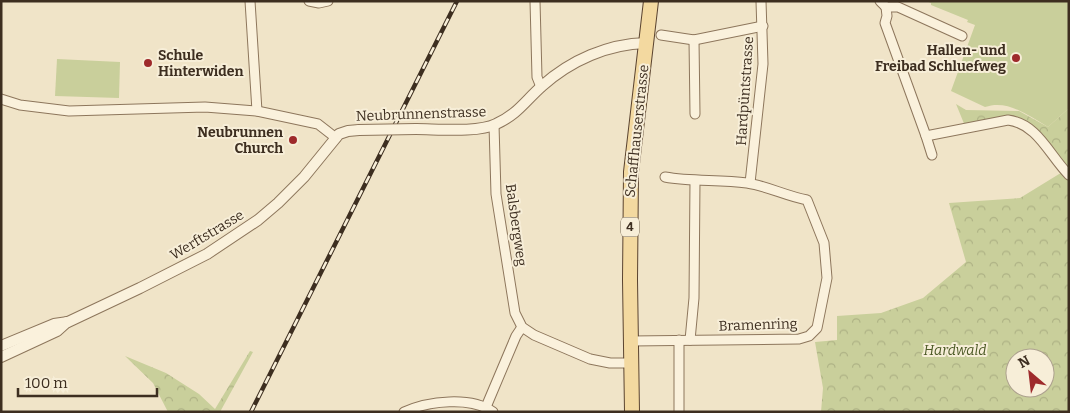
<svg xmlns="http://www.w3.org/2000/svg" width="1070" height="413" viewBox="0 0 1070 413" font-family="Bitter,serif">
  <style>
    .forest { fill: url(#forest-crowns); fill-rule: evenodd }
    .pitch { fill: #c9cf9b }
    .lines { fill: none; stroke-linecap: round; stroke-linejoin: round }
    .minor-casing { stroke: #8d765c; stroke-width: 11 }
    .tertiary-casing { stroke: #8d765c; stroke-width: 12 }
    .primary-casing { stroke: #5b4430; stroke-width: 16 }
    .minor { stroke: #faf1dc; stroke-width: 9 }
    .tertiary { stroke: #faf1dc; stroke-width: 10 }
    .primary { stroke: #f3d9a0; stroke-width: 14 }
    .rail-casing { stroke: #3d2e20; stroke-width: 4.5 }
    .rail { stroke: #f7eed8; stroke-width: 2.5; stroke-dasharray: 8; stroke-linecap: butt }
    .tertiary-bridge-casing { stroke: #8d765c; stroke-width: 12; stroke-linecap: butt }
    .tertiary-bridge { stroke: #faf1dc; stroke-width: 10 }
    .poi-dot { fill: #9e2a2b; stroke: #f7eed8; stroke-width: 2 }
    .labels { text-anchor: middle; dominant-baseline: central; stroke-width: 4; stroke-linejoin: round; paint-order: stroke }
    .shield { fill: #f7eed8; stroke: #756857; stroke-width: 1 }
    .shield-label { font-size: 12px; font-weight: bold; fill: #3d2e20 }
    .poi-label { font-size: 14px; font-weight: bold; fill: #3d2e20; stroke: #f7eed8; text-anchor: end }
    .street-label { font-size: 14px; fill: #3d2e20; stroke: #f7eed8 }
    .park-label { font-size: 14px; font-style: italic; fill: #4d5a26; stroke: #f7eed8 }
  </style>
  <defs>
    <pattern id="forest-crowns" width="20" height="18" patternUnits="userSpaceOnUse" patternTransform="scale(1.25)"><rect width="20" height="18" fill="#c9cf9b"/><path d="M2 6a3 3 0 1 1 6 0M12 15a3 3 0 1 1 6 0" fill="none" stroke="#aeb285"/></pattern>
  </defs>
  <rect width="100%" height="100%" fill="#f0e4c8"/>
  <g class="forest">
    <path d="M956,104L966,110L1019,111L1048,127L1069,108V412H821L823,388L815,342L837,340V316L881,313L923,298L966,262L949,203L1020,198L1064,171L1029,124L965,126ZM1015,358H1045V388H1015Z"/>
    <path d="M250,351L253,352L220,412H168L153,383L125,356L166,373L199,394L215,409Z"/>
  </g>
  <g class="pitch">
    <path d="M926,1H1069V108L1048,127C1029,116 1008,99 985,107L951,91L975,25L967,22L968,20L931,5V3Z"/>
    <path d="M57,59L120,62L119,98L55,96Z"/>
  </g>
  <g class="lines">
    <g class="minor-casing">
      <g id="minor">
        <path d="M250,1L257,111"/>
        <path d="M309,1L319,3L328,1"/>
        <path d="M535,1L537,77L541,87"/>
        <path d="M880,1L886,7H898L962,36"/>
        <path d="M886,7L887,16L885,23L926,136L932,155"/>
        <path d="M661,35L694,40L763,26"/>
        <path d="M694,40L695,114"/>
        <path d="M1,99L20,105L69,111L205,107L257,111L318,124L336,138"/>
        <path d="M494,125L496,194L515,313L522,327L534,335L590,359L610,363H631"/>
        <path d="M926,136L1008,120C1038,124 1049,155 1069,175"/>
        <path d="M750,183L763,64L761,1"/>
        <path d="M679,340V412"/>
        <path d="M690,340L694,298L695,181"/>
        <path d="M631,341L799,339L809,336L817,328L827,278L824,243L807,200C786,196 767,186 747,183C720,179 692,182 665,177"/>
        <path d="M486,407L516,336L522,327"/>
        <path d="M404,412C428,401 471,396 493,412"/>
      </g>
    </g>
    <g class="tertiary-casing">
      <g id="tertiary">
        <path d="M416,129C437,129 478,133 496,124C518,114 525,101 542,86C571,60 608,44 646,43"/>
        <path d="M1,346L54,324L68,322L140,288L207,254L258,220L278,203L304,177L339,134L348,131L359,130"/>
        <path d="M1,357L57,331L67,322"/>
      </g>
    </g>
    <g class="primary-casing">
      <path id="primary" d="M632,412L630,280L631,172L651,1"/>
    </g>
    <use href="#minor" class="minor"/>
    <use href="#tertiary" class="tertiary"/>
    <use href="#primary" class="primary"/>
    <g class="rail-casing">
      <path id="rail" d="M251,412L457,1"/>
    </g>
    <use href="#rail" class="rail"/>
    <g class="tertiary-bridge-casing">
      <path id="tertiary-bridge" d="M359,130L416,129"/>
    </g>
    <use href="#tertiary-bridge" class="tertiary-bridge"/>
  </g>
  <g class="poi-dot">
    <circle cx="1016" cy="58" r="5"/>
    <circle cx="148" cy="63" r="5"/>
    <circle cx="293" cy="140" r="5"/>
  </g>
  <g class="labels">
    <rect class="shield" x="621" y="217.5" width="18" height="19" rx="4"/>
    <g class="shield-label">
      <text x="630" y="227">4</text>
    </g>
    <g class="poi-label">
      <text x="1006" y="50">Hallen- und<tspan x="1006" dy="16">Freibad Schluefweg</tspan></text>
      <text x="158" y="55" text-anchor="start">Schule<tspan x="158" dy="16">Hinterwiden</tspan></text>
      <text x="283" y="132">Neubrunnen<tspan x="283" dy="16">Church</tspan></text>
    </g>
    <g class="street-label">
      <text transform="translate(745 91) rotate(-86)">Hardpüntstrasse</text>
      <text transform="translate(421 114) rotate(-2)">Neubrunnenstrasse</text>
      <text transform="translate(637 131) rotate(-84)">Schaffhauserstrasse</text>
      <text transform="translate(516 225) rotate(82)">Balsbergweg</text>
      <text transform="translate(207 235) rotate(-31)">Werftstrasse</text>
      <text transform="translate(758 325) rotate(-2)">Bramenring</text>
    </g>
    <g class="park-label">
      <text x="955" y="350">Hardwald</text>
    </g>
  </g>
  <rect width="1070" height="413" fill="none" stroke="#3d2e20" stroke-width="5"/>
  <g transform="translate(1030 373) rotate(332)"><circle r="24" fill="#f7eed8" stroke="#ada18e"/>
  <path d="M0-4L9 19L0 12L-9 19Z" fill="#9e2a2b"/>
  <text y="-8" font-size="14" font-weight="bold" text-anchor="middle" fill="#3d2e20">N</text>
  </g>
  <path d="M18 388v8h139v-8" fill="none" stroke="#3d2e20" stroke-width="2.5"/>
  <text x="25" y="388" font-size="15" fill="#3d2e20" stroke="#f7eed8" stroke-width="4" paint-order="stroke">100 m</text>
</svg>
